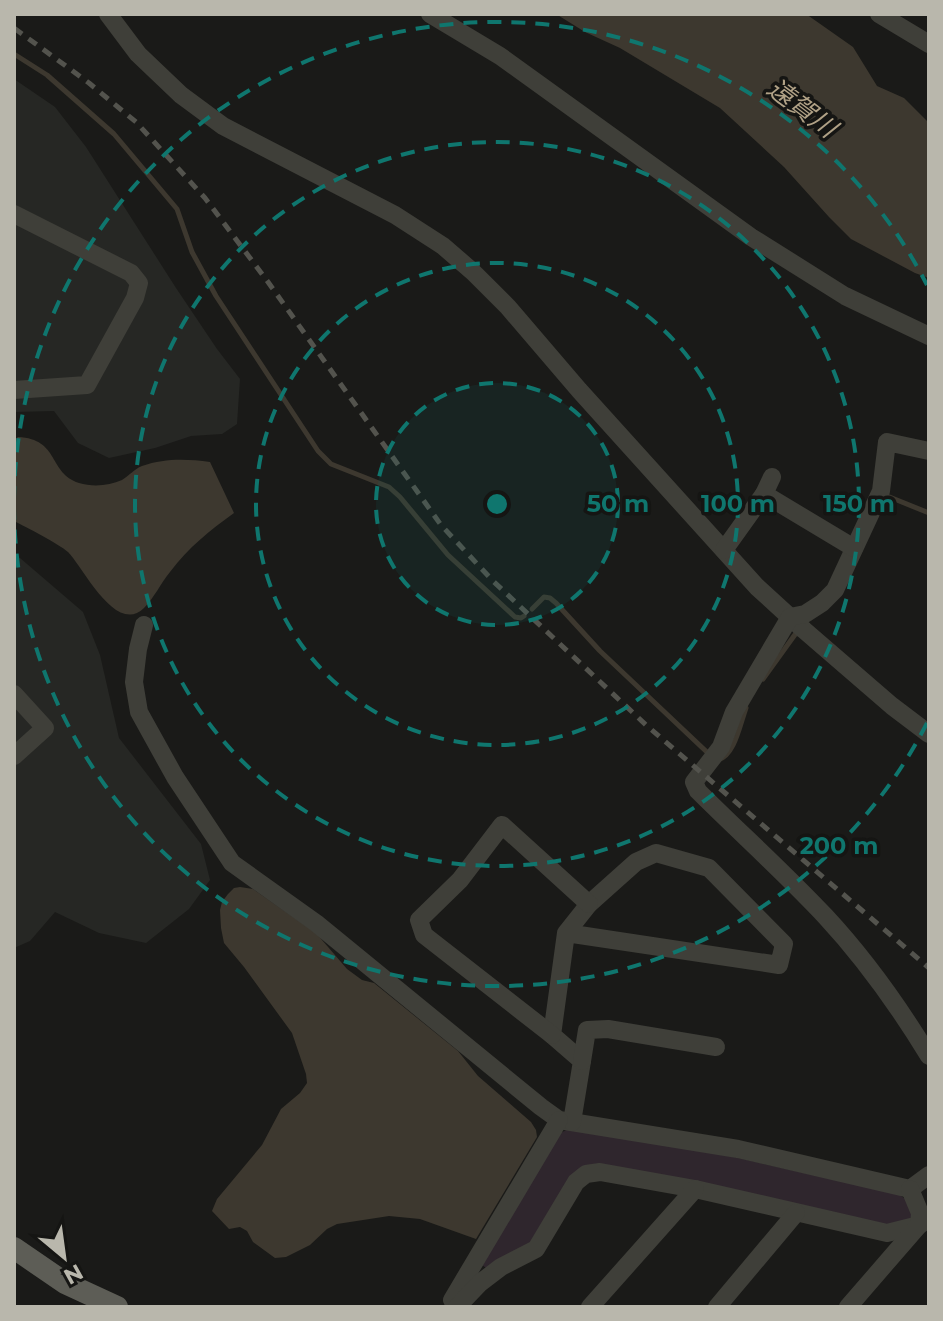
<svg xmlns="http://www.w3.org/2000/svg" width="943" height="1321" viewBox="0 0 943 1321" font-family="Montserrat,'Noto Sans JP',sans-serif">
  <style>
    .built { fill: #262724 }
    .green { fill: #2f262d }
    .water { fill: #3d382f }
    .lines { fill: none; stroke-linecap: round; stroke-linejoin: round }
    .stream { stroke: #3d382f; stroke-width: 5 }
    .minor { stroke: #3f3f39; stroke-width: 18 }
    .major { stroke: #5d5d56; stroke-width: 22 }
    .rail { stroke: #53534d; stroke-width: 5; stroke-dasharray: 10 8; stroke-linecap: butt }
    .ring { fill: none; stroke: #0f766e; stroke-width: 4; stroke-dasharray: 14 10 }
    .labels { text-anchor: middle; dominant-baseline: central; stroke-width: 7; stroke-linejoin: round; paint-order: stroke }
    .water-label { font-size: 26px; font-style: italic; fill: #b0a186; stroke: #151513 }
    .centre { fill: #0f766e; stroke: #151513; stroke-width: 4 }
    .ring-label { font-size: 24px; text-anchor: middle; font-weight: bold; fill: #0f766e; stroke: #151513; stroke-width: 7; stroke-linejoin: round; paint-order: stroke }
  </style>
  <rect width="100%" height="100%" fill="#1a1a18"/>
  <g class="built">
    <path d="M14,79L55,107L86,147L176,288L217,349L240,379L237,424L222,434L191,436L155,448L109,458L78,443L54,411L14,412Z"/>
    <path d="M14,555L20,558L83,612L100,655L119,738L201,844L210,880L189,909L146,943L99,933L55,912L30,941L14,948Z"/>
  </g>
  <path class="green" d="M571,1128L698,1149L898,1194L907,1200L912,1215L910,1219L897,1227L591,1166L534,1244L489,1270L482,1265L558,1134Z"/>
  <g class="water">
    <path d="M556,14H806L853,47L877,86L904,98L929,123V278L915,273L851,239L829,217L784,167L720,108L620,48L585,32Z"/>
    <path d="M18,437C60,439 48,473 79,483C92,487 109,486 122,480C129,476 134,469 142,466C165,458 187,459 210,462L234,513C209,531 189,547 170,572C161,583 154,598 144,608C116,636 83,567 68,552C59,544 26,527 14,521V440Z"/>
    <path d="M240,887L253,889L316,933L347,969L362,980L374,983L458,1051L478,1076L531,1122L536,1130L537,1137L476,1239L420,1219L389,1216L337,1224L327,1229L310,1245L286,1257L275,1258L253,1242L247,1231L240,1227L229,1229L212,1211L217,1199L262,1145L281,1109L300,1093L307,1083L306,1074L292,1033L244,967L224,943L221,928L220,910L222,902L228,894L234,888Z"/>
  </g>
  <g class="lines">
    <g class="stream">
      <path d="M14,54L47,75L114,134L177,209L192,252L216,296L318,451L331,464L389,487L400,497L448,555L515,617L521,618L524,616"/>
      <path d="M885,500L887,496L929,513"/>
      <path d="M532,609L544,597L550,598L556,603L600,651L710,755"/>
      <path d="M763,679L799,629"/>
      <path d="M718,760C735,755 740,724 746,708"/>
    </g>
    <g class="minor">
      <path d="M108,14L138,54L181,95L223,126L395,215L443,246L473,272L508,307L579,390L757,587L804,630L892,706L929,734"/>
      <path d="M430,14L500,56L751,237L845,296L929,336"/>
      <path d="M879,14L929,44"/>
      <path d="M14,214L131,273L139,283L135,298L87,385L14,390"/>
      <path d="M929,451L887,442L881,491L835,590L822,603L805,614L790,617L734,712L721,747L694,782L698,791C740,833 785,873 826,917C865,959 899,1007 929,1056"/>
      <path d="M764,494L854,548"/>
      <path d="M724,550L764,494L772,477"/>
      <path d="M144,625L138,649L134,682L139,712L175,777L232,863L316,923L541,1107L559,1120L738,1149L910,1189L929,1175"/>
      <path d="M14,694L45,728L14,756"/>
      <path d="M566,933L779,965L784,944L709,868L656,853L636,862L589,904L566,933L552,1035L582,1061L572,1122"/>
      <path d="M552,1035L424,935L419,920L460,880L502,825L589,904"/>
      <path d="M582,1061L587,1030L608,1029L716,1047"/>
      <path d="M452,1300L559,1120"/>
      <path d="M457,1307L480,1283L501,1267L536,1249L576,1182L586,1174L600,1172L695,1189L887,1233L919,1225L929,1219"/>
      <path d="M590,1307L695,1189"/>
      <path d="M717,1307L796,1213"/>
      <path d="M848,1307L919,1225L920,1213L910,1189"/>
    </g>
    <path class="major" d="M14,1248L65,1283L117,1307"/>
    <path class="rail" d="M14,28L89,83L136,122L205,198L268,282L441,525L493,581L646,725L929,968"/>
  </g>
  <circle cx="497" cy="504" r="121" fill="#0f766e" fill-opacity=".12"/>
  <g class="ring">
    <circle cx="497" cy="504" r="121"/>
    <circle cx="497" cy="504" r="241"/>
    <circle cx="497" cy="504" r="362"/>
    <path d="M927 723A483 483 0 0 1 14 508M14 500A483 483 0 0 1 927 285"/>
  </g>
  <g class="labels">
    <g class="water-label">
      <text transform="translate(802 108) rotate(37)">遠賀川</text>
    </g>
  </g>
  <circle cx="497" cy="504" r="12" class="centre"/>
  <g class="ring-label">
    <text x="618" y="512">50 m</text>
    <text x="738" y="512">100 m</text>
    <text x="859" y="512">150 m</text>
    <text x="839" y="854">200 m</text>
  </g>
  <rect width="943" height="1321" fill="none" stroke="#b9b7ac" stroke-width="32"/>
  <g transform="translate(64 1257) rotate(151)" stroke="#151513" stroke-width="6" paint-order="stroke">
  <path d="M0-6L14 30L0 20L-14 30Z" fill="#b9b7ac"/>
  <text y="-12" font-size="22" font-weight="bold" text-anchor="middle" fill="#b9b7ac">N</text>
  </g>
</svg>
